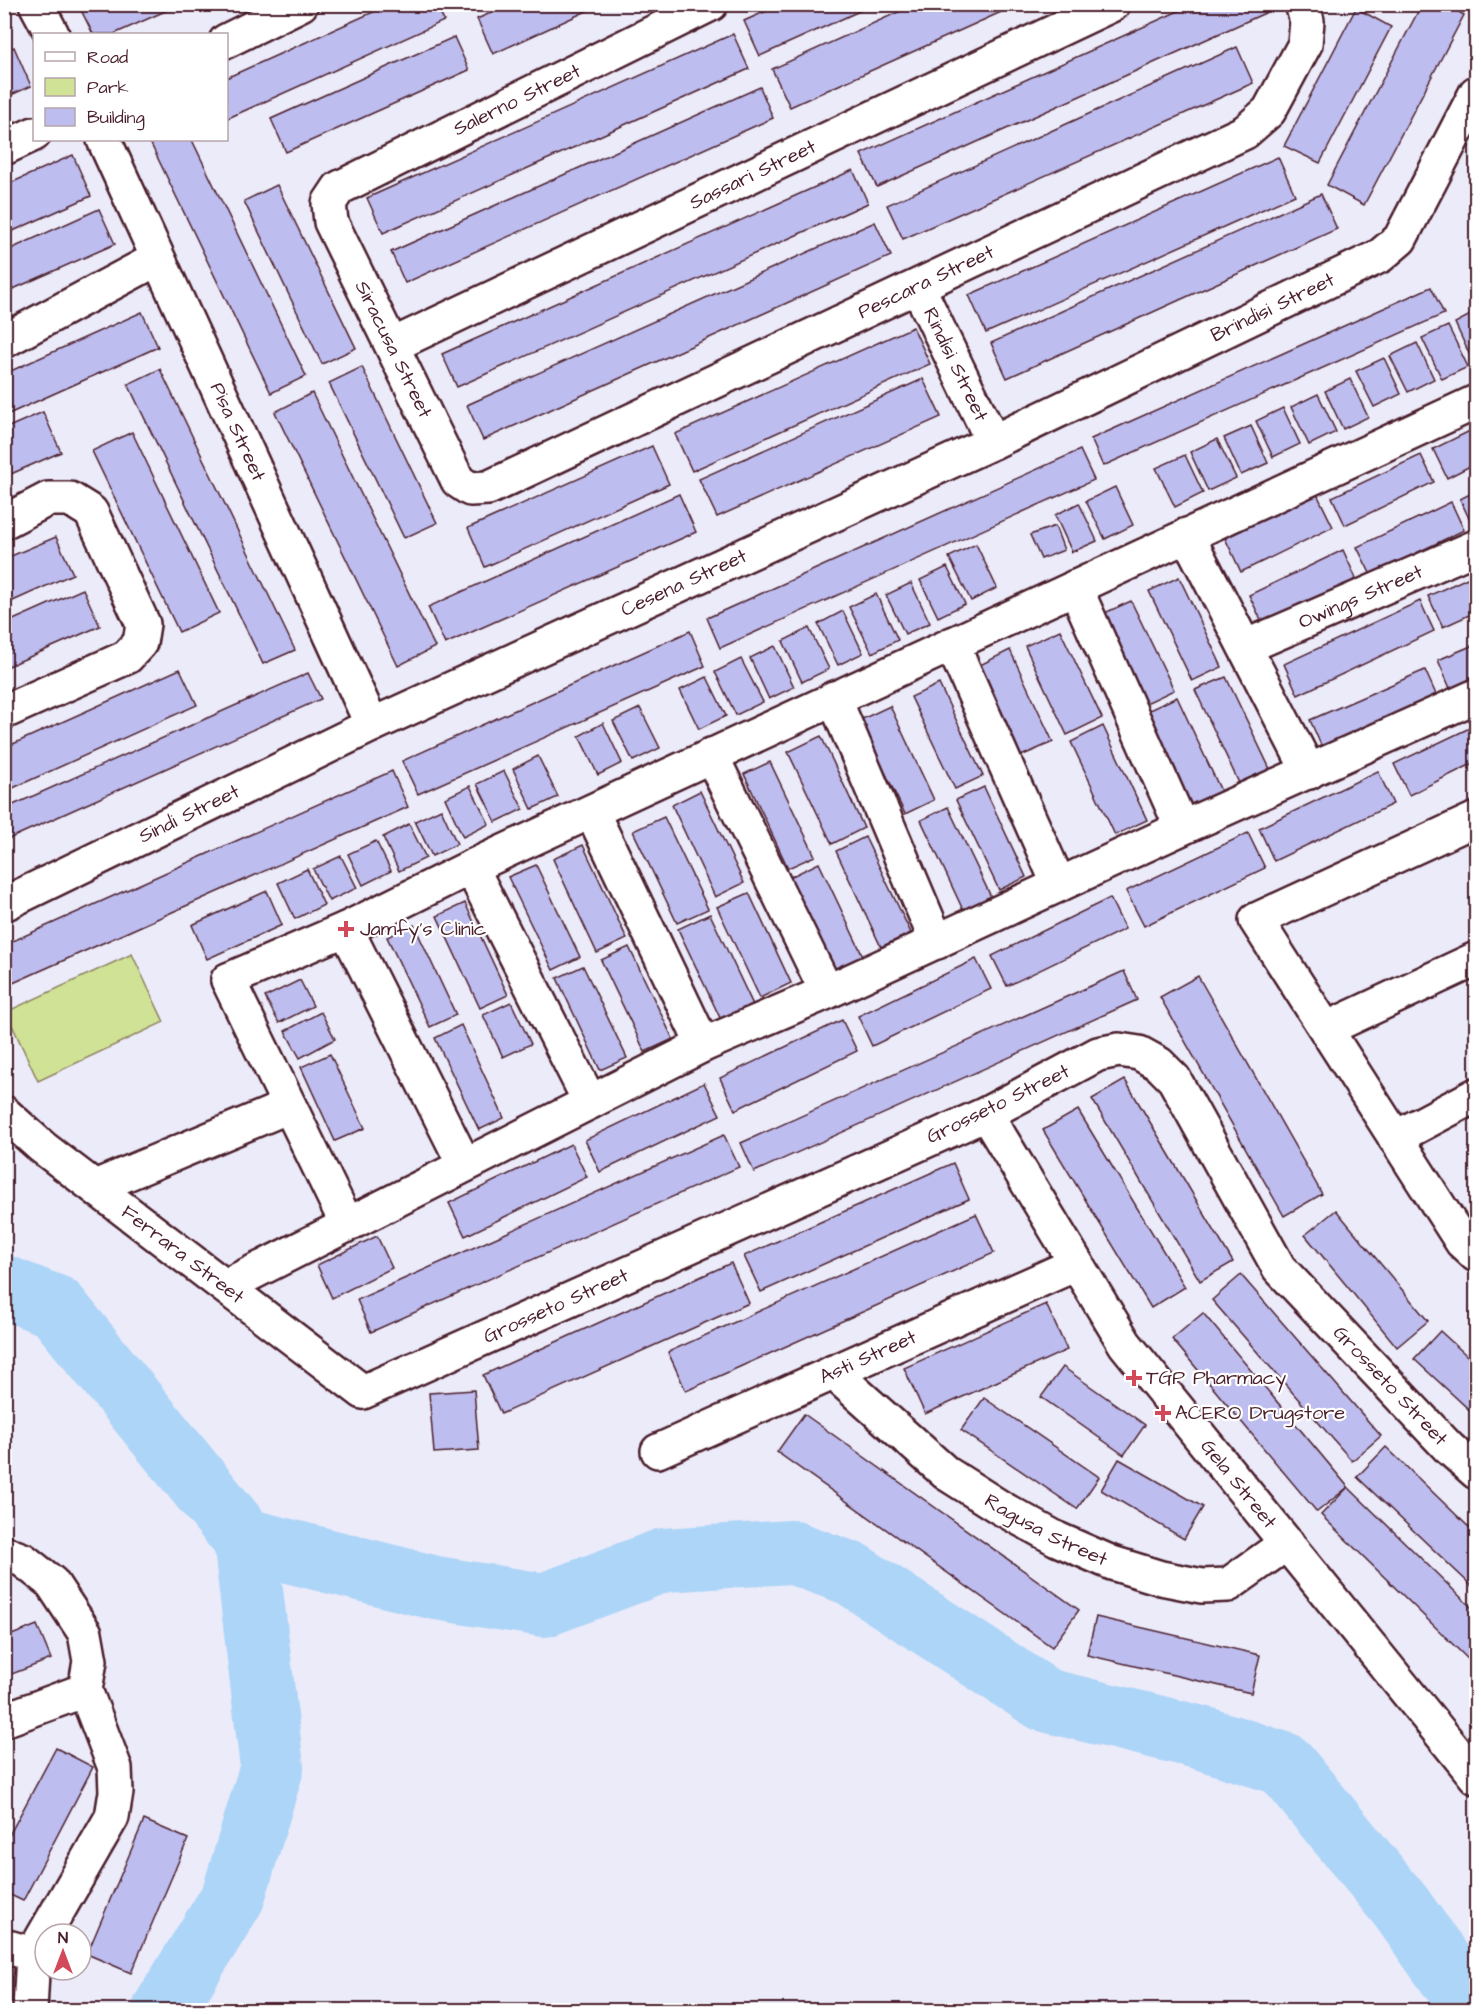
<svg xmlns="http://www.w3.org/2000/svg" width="1481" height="2015" viewBox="0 0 1481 2015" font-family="'Architects Daughter',sans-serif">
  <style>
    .green { fill: #d0e295; stroke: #8d8060; stroke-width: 1.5 }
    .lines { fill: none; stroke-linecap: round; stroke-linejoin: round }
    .river { stroke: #add5f7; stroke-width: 64 }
    .building { fill: #bebdef; stroke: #4a1f2b; stroke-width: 1.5 }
    .minor-casing { stroke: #4a1f2b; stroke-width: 38 }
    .tertiary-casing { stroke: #4a1f2b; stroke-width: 38 }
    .minor { stroke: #fff; stroke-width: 33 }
    .tertiary { stroke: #fff; stroke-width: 33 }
    .poi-dot { fill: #d1495b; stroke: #fff; stroke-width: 2 }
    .labels { text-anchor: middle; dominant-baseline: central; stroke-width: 4.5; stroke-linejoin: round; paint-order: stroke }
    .street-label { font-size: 20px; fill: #4a1f2b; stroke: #fff }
    .poi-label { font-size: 20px; fill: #4a1f2b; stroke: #fff; text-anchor: start }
  </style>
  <rect width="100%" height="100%" fill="#ecebfa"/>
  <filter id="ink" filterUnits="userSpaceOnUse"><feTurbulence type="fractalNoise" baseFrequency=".0167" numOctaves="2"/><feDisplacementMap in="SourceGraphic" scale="12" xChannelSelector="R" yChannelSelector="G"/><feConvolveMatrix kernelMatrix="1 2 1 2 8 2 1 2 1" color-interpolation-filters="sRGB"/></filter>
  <g filter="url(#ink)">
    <path class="green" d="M132,954L164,1022L38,1081L6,1012Z"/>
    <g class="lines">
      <g class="river">
        <path d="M4,1287L56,1307L245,1540L272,1767L233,1897L164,2010"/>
        <path d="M245,1540L436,1588L544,1605L664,1560L791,1552L852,1574L1045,1700L1202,1738L1284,1764L1401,1907L1474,2010"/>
      </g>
    </g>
    <g class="building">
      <path d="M94,4H181L114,34H93L81,10Z"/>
      <path d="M391,4H436L444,21L226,119V78Z"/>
      <path d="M511,4H602L493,54L477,19Z"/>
      <path d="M782,4H875L760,56L744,21Z"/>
      <path d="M916,4H1019L790,107L772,69Z"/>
      <path d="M1194,4H1262L1265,13L877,187L861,154Z"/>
      <path d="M1422,4H1445L1464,15L1364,205L1327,185Z"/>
      <path d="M1356,8L1391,27L1320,163L1284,146Z"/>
      <path d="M733,34L749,69L383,233L367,198Z"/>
      <path d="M454,37L469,70L286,152L271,119Z"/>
      <path d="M14,47L31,86L4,98V51Z"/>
      <path d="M1237,47L1253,83L903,239L887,205Z"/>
      <path d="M760,87L773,118L405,283L391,252Z"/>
      <path d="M149,140H192L306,376L271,393Z"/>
      <path d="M73,155L91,196L4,235V186Z"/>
      <path d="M1278,157L1295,195L986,333L969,295Z"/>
      <path d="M853,170L868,203L457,387L442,354Z"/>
      <path d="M277,185L356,348L322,364L244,201Z"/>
      <path d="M1321,194L1337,229L1007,378L991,343Z"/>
      <path d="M99,209L115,244L4,293V252Z"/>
      <path d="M875,222L891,256L483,440L467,405Z"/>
      <path d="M1431,287L1444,314L1103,466L1091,439Z"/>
      <path d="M142,312L158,347L4,416V374Z"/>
      <path d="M1476,312V358L1472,360L1455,323Z"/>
      <path d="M1448,326L1468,367L1442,379L1422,338Z"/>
      <path d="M913,327L930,364L692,471L675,434Z"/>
      <path d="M1417,343L1434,379L1408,392L1390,356Z"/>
      <path d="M1384,358L1401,394L1374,407L1356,371Z"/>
      <path d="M362,367L437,523L404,538L329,383Z"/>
      <path d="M160,369L295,650L263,664L128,384Z"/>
      <path d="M923,379L941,417L717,517L699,479Z"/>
      <path d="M1350,379L1368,417L1343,429L1325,391Z"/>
      <path d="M312,393L435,647L398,666L275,412Z"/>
      <path d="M1318,394L1336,432L1309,445L1291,407Z"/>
      <path d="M1283,408L1300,444L1273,457L1256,421Z"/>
      <path d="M43,412L61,452L4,477V429Z"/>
      <path d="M1251,426L1268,463L1241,475L1224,438Z"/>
      <path d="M1476,428V463L1447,478L1433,449Z"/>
      <path d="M132,432L219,613L179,632L92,451Z"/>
      <path d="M1217,439L1236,478L1208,491L1190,452Z"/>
      <path d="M652,446L669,484L485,567L468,528Z"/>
      <path d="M1080,450L1094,480L720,648L707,618Z"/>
      <path d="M1185,455L1203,493L1175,507L1156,468Z"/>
      <path d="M1421,455L1434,482L1345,525L1332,497Z"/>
      <path d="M1115,487L1133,525L1105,539L1086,501Z"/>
      <path d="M1476,491V525L1473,527L1460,499Z"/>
      <path d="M679,494L696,532L445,644L428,607Z"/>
      <path d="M1317,494L1333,527L1241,572L1225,538Z"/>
      <path d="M1451,502L1464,530L1371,575L1357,547Z"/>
      <path d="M1079,503L1097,541L1072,552L1055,515Z"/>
      <path d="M1055,526L1064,550L1041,559L1030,535Z"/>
      <path d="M56,537L73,574L4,605V559Z"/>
      <path d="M976,544L997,588L971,601L949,557Z"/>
      <path d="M1343,550L1359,585L1266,630L1249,595Z"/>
      <path d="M947,567L965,604L938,617L920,580Z"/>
      <path d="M1476,574V612L1443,627L1428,596Z"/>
      <path d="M1179,577L1222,667L1192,681L1149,591Z"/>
      <path d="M911,583L930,623L905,634L886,595Z"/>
      <path d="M83,589L100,626L4,668V624Z"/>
      <path d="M876,594L898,640L872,653L849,607Z"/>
      <path d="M1131,601L1174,690L1142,705L1100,615Z"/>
      <path d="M1420,601L1434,631L1298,695L1284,664Z"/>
      <path d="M843,611L863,653L838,665L818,624Z"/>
      <path d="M809,628L829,669L802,682L783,641Z"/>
      <path d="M1060,630L1102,718L1067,735L1025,646Z"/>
      <path d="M690,631L705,666L418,794L402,761Z"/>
      <path d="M1476,644V682L1452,693L1438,660Z"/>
      <path d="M775,646L794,687L769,699L750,658Z"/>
      <path d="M1010,650L1053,742L1021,756L978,666Z"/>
      <path d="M741,659L763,702L736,715L715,672Z"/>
      <path d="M180,669L197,705L4,792V748Z"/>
      <path d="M1425,670L1439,701L1324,752L1310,720Z"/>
      <path d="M308,673L321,699L4,841V809Z"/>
      <path d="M707,677L726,716L699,729L680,690Z"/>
      <path d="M1226,677L1270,769L1239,783L1195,690Z"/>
      <path d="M939,684L983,776L955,789L911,697Z"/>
      <path d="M1177,697L1221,791L1191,805L1147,711Z"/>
      <path d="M890,706L934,800L905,814L860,720Z"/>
      <path d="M640,708L660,748L633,761L613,721Z"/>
      <path d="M603,723L622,763L598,775L579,736Z"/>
      <path d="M1476,725V762L1409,795L1394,764Z"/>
      <path d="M1103,726L1147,820L1115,835L1071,742Z"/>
      <path d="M821,736L864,828L832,844L788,752Z"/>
      <path d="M538,756L558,797L532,809L513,769Z"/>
      <path d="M770,762L815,856L788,868L744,774Z"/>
      <path d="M392,771L408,807L4,987V945Z"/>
      <path d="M504,771L523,809L496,822L477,784Z"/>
      <path d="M1378,771L1393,804L1274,861L1259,828Z"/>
      <path d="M470,786L489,824L463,837L445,798Z"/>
      <path d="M984,787L1026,877L999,890L956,800Z"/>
      <path d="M700,791L744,883L715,897L672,805Z"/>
      <path d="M948,807L992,899L964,912L921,820Z"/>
      <path d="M441,809L457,844L432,856L415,821Z"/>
      <path d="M664,817L708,909L677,923L633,831Z"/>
      <path d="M409,824L426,858L399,871L383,837Z"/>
      <path d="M1248,833L1265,868L1144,926L1126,891Z"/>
      <path d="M865,837L911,933L881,947L836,851Z"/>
      <path d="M376,841L391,871L363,885L348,854Z"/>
      <path d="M583,845L627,939L597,953L553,859Z"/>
      <path d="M341,856L357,888L329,901L313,869Z"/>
      <path d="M819,863L863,956L834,969L790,877Z"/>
      <path d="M536,865L580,957L553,970L508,877Z"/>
      <path d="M307,869L324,905L295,919L278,883Z"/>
      <path d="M267,891L282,925L207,959L192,925Z"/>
      <path d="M749,893L791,983L760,998L717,907Z"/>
      <path d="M1110,898L1125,929L1007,986L992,956Z"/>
      <path d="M465,903L508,995L480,1008L437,916Z"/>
      <path d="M710,914L754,1007L722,1022L678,929Z"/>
      <path d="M414,925L456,1015L430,1027L387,937Z"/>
      <path d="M629,947L673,1039L645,1052L601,960Z"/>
      <path d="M976,959L991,989L872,1046L858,1016Z"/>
      <path d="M583,966L627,1058L600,1070L557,978Z"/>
      <path d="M1124,971L1137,1000L754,1172L741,1143Z"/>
      <path d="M1198,976L1322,1194L1284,1216L1160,997Z"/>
      <path d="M300,980L313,1006L279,1023L265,997Z"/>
      <path d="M511,1002L531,1044L503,1057L483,1015Z"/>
      <path d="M321,1012L335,1039L300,1058L285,1031Z"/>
      <path d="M842,1020L857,1051L735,1110L720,1078Z"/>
      <path d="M461,1025L504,1118L479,1130L435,1038Z"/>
      <path d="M330,1054L365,1128L335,1141L301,1067Z"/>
      <path d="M1125,1080L1233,1262L1200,1281L1092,1099Z"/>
      <path d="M704,1083L720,1115L600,1172L585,1140Z"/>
      <path d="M1078,1110L1185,1287L1151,1308L1043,1130Z"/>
      <path d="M724,1135L739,1167L371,1332L357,1300Z"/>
      <path d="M571,1144L587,1177L465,1236L449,1203Z"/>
      <path d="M953,1163L969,1199L761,1292L744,1256Z"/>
      <path d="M1336,1210L1428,1321L1397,1347L1305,1235Z"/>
      <path d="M976,1214L994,1253L686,1391L668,1352Z"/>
      <path d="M377,1236L392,1268L332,1298L317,1265Z"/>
      <path d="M731,1263L749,1303L501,1414L483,1375Z"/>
      <path d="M1241,1275L1381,1436L1352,1461L1212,1300Z"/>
      <path d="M1046,1304L1067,1350L925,1414L904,1368Z"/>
      <path d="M1203,1313L1348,1487L1317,1512L1172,1339Z"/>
      <path d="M1440,1331L1476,1364V1416L1414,1359Z"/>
      <path d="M1063,1367L1145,1425L1124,1455L1041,1397Z"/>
      <path d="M474,1390L479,1450L434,1453L429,1393Z"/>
      <path d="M984,1398L1099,1477L1077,1509L961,1430Z"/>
      <path d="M804,1414L1079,1610L1052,1647L777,1452Z"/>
      <path d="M1386,1447L1476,1534V1590L1357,1477Z"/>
      <path d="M1119,1459L1203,1507L1184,1539L1101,1490Z"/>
      <path d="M1348,1487L1476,1612V1667L1321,1515Z"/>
      <path d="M1096,1617L1260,1655L1251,1693L1087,1655Z"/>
      <path d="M37,1625L51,1659L4,1677V1638Z"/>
      <path d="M56,1748L93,1767L23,1901L4,1892V1845Z"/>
      <path d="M144,1820L188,1839L131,1973L87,1954Z"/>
    </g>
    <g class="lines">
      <g class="minor-casing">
        <g id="minor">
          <path d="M36,4L52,34"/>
          <path id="s1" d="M711,4L339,188L329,203L331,222L458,481L470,489L488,488L1245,132L1269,111L1305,44L1307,21L1302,4"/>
          <path id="s2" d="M104,140L372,725"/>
          <path id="s3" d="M918,287L993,442"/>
          <path d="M4,341L157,259"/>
          <path id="s4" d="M393,345L1113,4"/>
          <path d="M4,522L48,499H70L91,512L143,624L140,643L127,657L4,712"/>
          <path d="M1187,535L1309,772"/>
          <path d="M1075,587L1182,828"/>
          <path d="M952,644L1059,885"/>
          <path id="s5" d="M1245,647L1476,547"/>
          <path d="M834,698L937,942"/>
          <path d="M711,755L827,992"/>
          <path d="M592,812L703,1045"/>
          <path d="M1476,819L1256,920L1462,1242L1476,1255"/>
          <path d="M471,867L590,1102"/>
          <path id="s6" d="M4,904L372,725L993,442L1380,256L1400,239L1476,93"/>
          <path d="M346,929L464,1164"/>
          <path d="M228,980L347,1224"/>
          <path d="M1326,1029L1476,959"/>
          <path id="s7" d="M986,1114L1098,1054L1119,1050L1139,1053L1159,1064L1174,1079L1279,1268L1449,1448L1476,1472"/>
          <path d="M1395,1138L1476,1095"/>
          <path d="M226,1286L703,1045L827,992L1182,828L1476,696"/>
          <path id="s8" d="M833,1372L946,1473L1001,1508L1057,1539L1112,1563L1161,1578L1202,1586L1228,1585L1287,1543"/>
          <path id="s9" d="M658,1451L1076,1264"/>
          <path d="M4,1553L23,1560L52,1583L85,1633L90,1661L85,1690L115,1768L116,1792L112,1817L33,1954L30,2010"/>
          <path d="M4,1720L85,1690"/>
          <path d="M4,1946L33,1954"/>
        </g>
      </g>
      <g class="tertiary-casing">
        <g id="tertiary">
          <path d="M226,41L301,4"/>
          <path d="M4,148L34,134"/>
          <path d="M228,980L346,929L471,867L1476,402"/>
          <path id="s10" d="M4,1113L42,1147L363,1392L986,1114L1125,1344L1476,1777"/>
          <path d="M95,1187L289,1106"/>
        </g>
      </g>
      <use href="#minor" class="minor"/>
      <use href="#tertiary" class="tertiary"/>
    </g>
  </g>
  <g class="poi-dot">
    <path d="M343 920h6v6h6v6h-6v6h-6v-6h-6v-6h6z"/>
    <path d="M1131 1369h6v6h6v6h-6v6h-6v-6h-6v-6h6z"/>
    <path d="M1160 1404h6v6h6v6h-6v6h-6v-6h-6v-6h6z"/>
  </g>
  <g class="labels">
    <g class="street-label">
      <text transform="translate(517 100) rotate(-26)">Salerno Street</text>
      <text stroke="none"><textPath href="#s4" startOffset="398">Sassari Street</textPath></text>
      <text stroke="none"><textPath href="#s1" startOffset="1257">Pescara Street</textPath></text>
      <text stroke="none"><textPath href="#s6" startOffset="1402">Brindisi Street</textPath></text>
      <text stroke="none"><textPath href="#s1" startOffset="594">Siracusa Street</textPath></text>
      <text stroke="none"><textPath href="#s3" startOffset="86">Rindisi Street</textPath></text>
      <text stroke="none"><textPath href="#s2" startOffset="321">Pisa Street</textPath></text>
      <text stroke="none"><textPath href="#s6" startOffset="752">Cesena Street</textPath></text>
      <text stroke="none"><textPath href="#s5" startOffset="126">Owings Street</textPath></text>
      <text stroke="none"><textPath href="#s6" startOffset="206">Sindi Street</textPath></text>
      <text transform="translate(998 1104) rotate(-26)">Grosseto Street</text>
      <text stroke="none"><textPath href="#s10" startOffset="228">Ferrara Street</textPath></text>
      <text stroke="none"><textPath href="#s10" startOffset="666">Grosseto Street</textPath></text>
      <text stroke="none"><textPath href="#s9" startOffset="230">Asti Street</textPath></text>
      <text stroke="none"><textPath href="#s7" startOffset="591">Grosseto Street</textPath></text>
      <text stroke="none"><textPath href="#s10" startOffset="1586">Gela Street</textPath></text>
      <text stroke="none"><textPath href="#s8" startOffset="267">Ragusa Street</textPath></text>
    </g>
    <g class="poi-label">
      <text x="360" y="929">Jamfy's Clinic</text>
      <text x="1146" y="1378">TGP Pharmacy</text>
      <text x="1175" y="1413">ACERO Drugstore</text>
    </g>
  </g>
  <rect width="1481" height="2015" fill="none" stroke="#fff" stroke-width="24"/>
  <rect x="12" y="12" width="1457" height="1991" fill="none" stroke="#4a1f2b" stroke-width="2" filter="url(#ink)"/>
  <rect x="33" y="33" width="195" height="108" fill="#ffffff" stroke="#b7a5aa" stroke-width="1.5"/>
  <rect x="45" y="52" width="30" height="9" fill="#ffffff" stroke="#b7a5aa" stroke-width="1.5"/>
  <text x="87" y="63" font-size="18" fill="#4a1f2b">Road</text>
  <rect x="45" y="78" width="30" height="18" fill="#d0e295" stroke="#b7a5aa" stroke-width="1.5"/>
  <text x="87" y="93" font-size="18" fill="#4a1f2b">Park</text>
  <rect x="45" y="108" width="30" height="18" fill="#bebdef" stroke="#b7a5aa" stroke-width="1.5"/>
  <text x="87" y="123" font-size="18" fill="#4a1f2b">Building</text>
  <g transform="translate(63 1952)"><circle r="28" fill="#ffffff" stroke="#b7a5aa" stroke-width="1.5"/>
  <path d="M0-4.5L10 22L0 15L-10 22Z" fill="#d1495b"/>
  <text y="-9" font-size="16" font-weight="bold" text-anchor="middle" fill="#4a1f2b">N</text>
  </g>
</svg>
